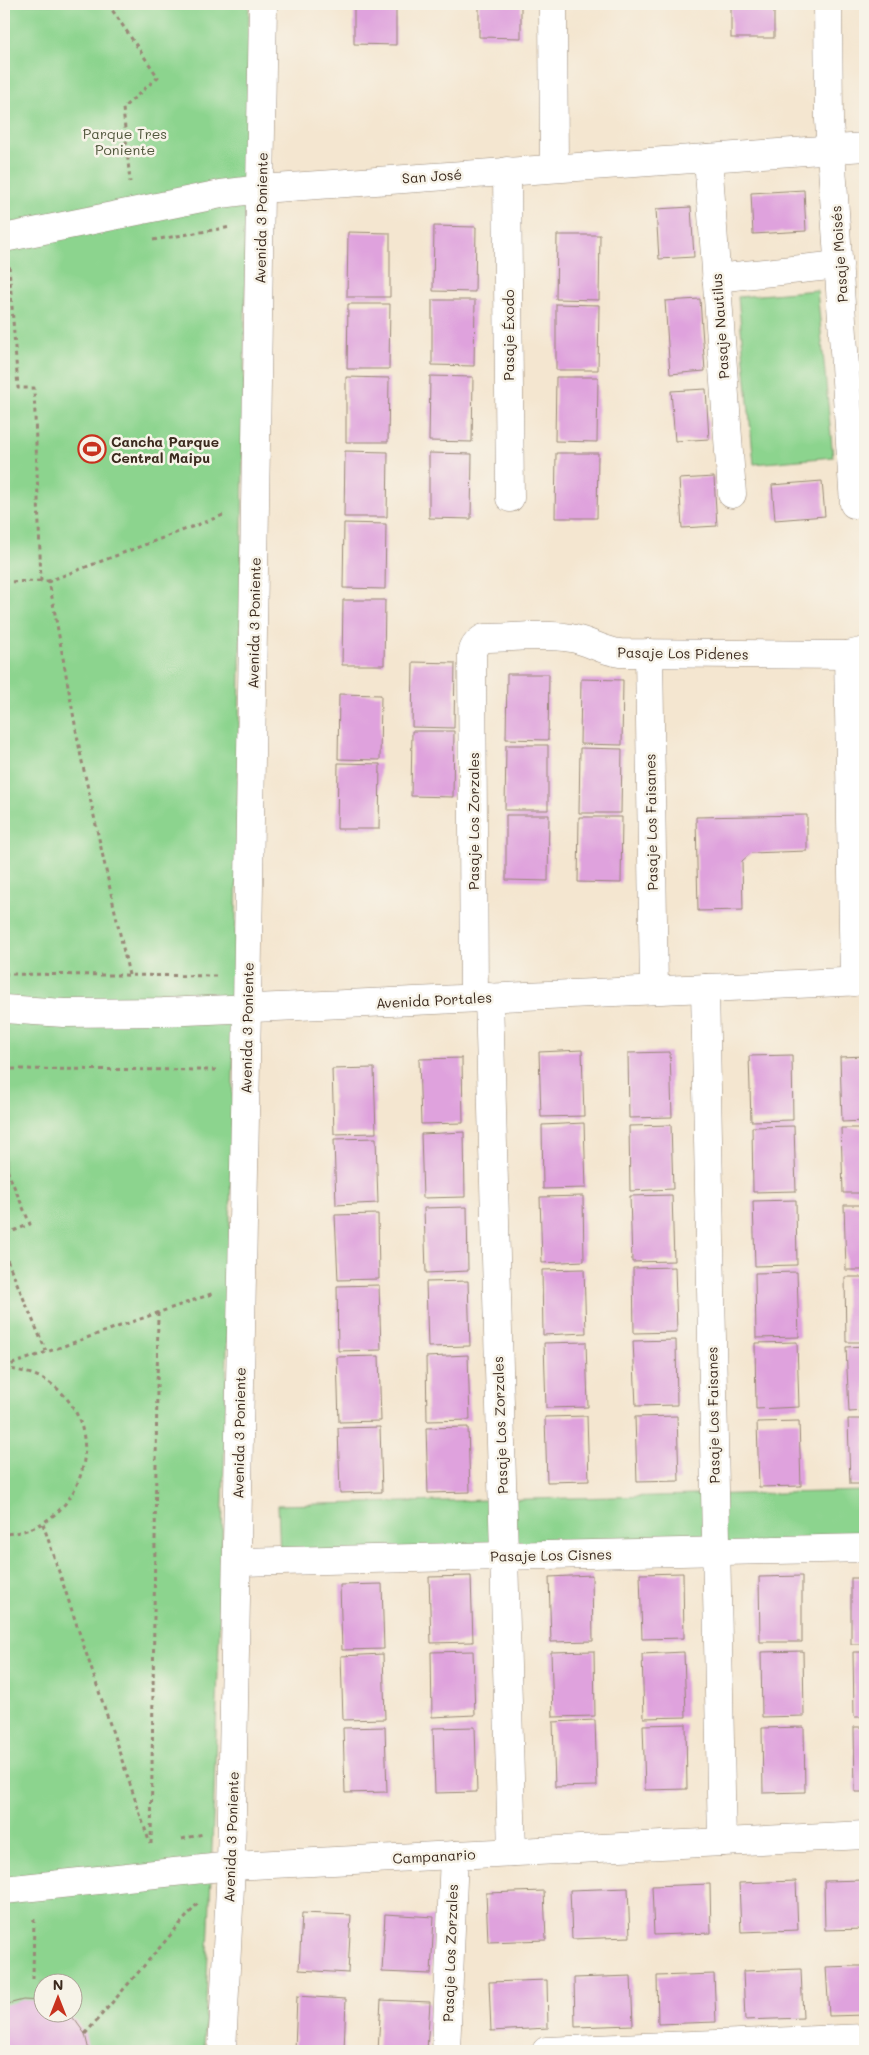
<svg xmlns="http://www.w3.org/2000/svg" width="869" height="2055" viewBox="0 0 869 2055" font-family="Mali,sans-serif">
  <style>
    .green { fill: #8cd48e; stroke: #647f56; fill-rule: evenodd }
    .building { fill: #dfa2dd }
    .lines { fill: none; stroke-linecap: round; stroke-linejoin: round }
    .minor-casing { stroke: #988877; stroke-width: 29 }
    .major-casing { stroke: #988877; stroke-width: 29 }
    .path { stroke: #988877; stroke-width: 3; stroke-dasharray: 4 4; stroke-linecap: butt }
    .minor { stroke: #fff; stroke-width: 28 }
    .major { stroke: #fff; stroke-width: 28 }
    .labels { text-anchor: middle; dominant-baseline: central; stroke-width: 5; stroke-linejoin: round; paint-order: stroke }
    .park-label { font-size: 14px; fill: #4f543a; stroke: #f7f3e8 }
    .street-label { font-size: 14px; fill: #3b2a1e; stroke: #f7f3e8 }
    .poi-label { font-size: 14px; font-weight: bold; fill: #3b2a1e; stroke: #f7f3e8; text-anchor: start }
  </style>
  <rect width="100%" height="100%" fill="#f7f3e8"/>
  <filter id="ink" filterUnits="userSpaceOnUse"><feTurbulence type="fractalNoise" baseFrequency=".02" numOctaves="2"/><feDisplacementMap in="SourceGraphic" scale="10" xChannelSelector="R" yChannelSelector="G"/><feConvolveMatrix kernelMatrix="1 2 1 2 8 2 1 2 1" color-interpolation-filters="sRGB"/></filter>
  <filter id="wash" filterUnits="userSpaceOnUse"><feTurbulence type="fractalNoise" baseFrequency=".0096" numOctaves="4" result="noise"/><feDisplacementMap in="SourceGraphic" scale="20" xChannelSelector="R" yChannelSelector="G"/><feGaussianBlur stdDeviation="1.12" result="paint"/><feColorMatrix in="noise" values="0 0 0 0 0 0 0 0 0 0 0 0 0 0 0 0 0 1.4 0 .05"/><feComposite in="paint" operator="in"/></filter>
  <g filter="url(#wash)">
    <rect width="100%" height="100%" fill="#f4e6d0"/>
    <g class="green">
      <path d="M4,4H249C240,686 233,1369 204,2051H4ZM42,1982H72V2012H42Z"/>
      <path d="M817,290L833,457L754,464L738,297Z"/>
      <path d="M865,1491V1542L280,1557L278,1505Z"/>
    </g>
    <g id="blocks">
      <g class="building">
        <path d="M354,4H396V45L354,44Z"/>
        <path d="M479,4H521V38L479,37Z"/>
        <rect x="731" y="4" width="43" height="34"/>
        <path d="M804,190L806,231L753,234L751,193Z"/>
        <path d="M691,207L694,257L659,259L656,209Z"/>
        <path d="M434,226L476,227L475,292L433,291Z"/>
        <path d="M348,232L390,233V297H347Z"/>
        <path d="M557,235H600L599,300L556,299Z"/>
        <path d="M700,299L705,371L670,374L665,301Z"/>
        <path d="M432,300H475L474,366L432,365Z"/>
        <path d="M348,304H390L389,369H347Z"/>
        <path d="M556,304L599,305L598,370H556Z"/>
        <path d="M430,376L473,377L472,442L429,441Z"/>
        <path d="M346,377L389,378L388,442H346Z"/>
        <path d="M556,377H598L597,442L555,441Z"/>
        <path d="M706,389L709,439L675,441L671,391Z"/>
        <path d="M345,451L388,452L387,517H344Z"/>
        <path d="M429,453L472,454L471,519L429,518Z"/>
        <path d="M556,453H598L597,518H555Z"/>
        <path d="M714,477L717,526L682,528L679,479Z"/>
        <path d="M822,481L825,516L775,520L772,485Z"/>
        <path d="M344,523L386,524L385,589L343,588Z"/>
        <path d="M343,600H385L384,665H342Z"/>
        <path d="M413,662L455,663L454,728L412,727Z"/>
        <path d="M507,674H549L548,740L506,739Z"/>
        <path d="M581,679L623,680L622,745L580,744Z"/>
        <path d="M339,694L381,695L380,760L338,759Z"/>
        <path d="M412,731H454L453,797L411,796Z"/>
        <path d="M506,745H548V810H505Z"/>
        <path d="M580,748L622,749L621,813H579Z"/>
        <path d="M338,763L380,764L379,829H337Z"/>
        <path d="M506,815H549L548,881L506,880Z"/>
        <path d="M807,815V851L751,853L742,861L743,910L698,911L696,817Z"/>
        <path d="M579,817H622L621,883L578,882Z"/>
        <path d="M582,1050L584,1116L541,1117L539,1052Z"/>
        <path d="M670,1052L672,1117L629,1118L628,1053Z"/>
        <path d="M792,1055L793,1120L751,1121L749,1056Z"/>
        <path d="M865,1056V1121L842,1122L840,1057Z"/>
        <path d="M462,1058L463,1123L421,1124L419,1059Z"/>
        <path d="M374,1068L376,1133L334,1134L332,1069Z"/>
        <path d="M584,1123L586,1188L543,1189L542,1125Z"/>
        <path d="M671,1125L673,1189L630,1191L629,1126Z"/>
        <path d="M794,1126L796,1191L753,1192L752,1127Z"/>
        <path d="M841,1128H865V1193H843Z"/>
        <path d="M464,1132L465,1197L423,1198L421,1134Z"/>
        <path d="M376,1138L378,1203L336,1205L334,1139Z"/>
        <path d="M672,1195L674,1261L632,1262L630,1196Z"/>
        <path d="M583,1196L584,1261L542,1263L540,1197Z"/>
        <path d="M796,1200L797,1265L755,1266L753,1201Z"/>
        <path d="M844,1205H865V1270H846Z"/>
        <path d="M467,1207L468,1271L426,1273L424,1208Z"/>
        <path d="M378,1214L379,1279L338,1280L335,1215Z"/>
        <path d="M675,1267L677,1332L634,1333L633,1268Z"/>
        <path d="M584,1269L586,1333L543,1335L542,1270Z"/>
        <path d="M797,1272L799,1337L756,1338L755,1273Z"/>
        <path d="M845,1277H865V1342H846Z"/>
        <path d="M468,1281L470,1346L428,1347L426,1282Z"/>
        <path d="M379,1285L381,1350L338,1351L337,1286Z"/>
        <path d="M676,1340L677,1405L636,1406L633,1341Z"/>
        <path d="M586,1342L588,1407L546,1408L544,1343Z"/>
        <path d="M797,1342L799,1407L756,1409L755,1343Z"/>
        <path d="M865,1346V1411L849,1412L846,1347Z"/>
        <path d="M468,1355L470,1420L427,1421L426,1357Z"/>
        <path d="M379,1356L381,1421L339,1422L337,1357Z"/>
        <path d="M587,1416L589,1481L547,1482L545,1417Z"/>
        <path d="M677,1416L679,1481L637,1482L635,1417Z"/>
        <path d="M848,1419H865V1484H850Z"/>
        <path d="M799,1421L801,1486L759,1487L757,1422Z"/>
        <path d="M380,1427L382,1492L340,1493L338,1428Z"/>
        <path d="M468,1427L470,1492L428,1493L426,1428Z"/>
        <path d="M683,1573L684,1638L642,1639L640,1574Z"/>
        <path d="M592,1575L593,1641L551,1642L549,1577Z"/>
        <path d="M471,1576L473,1642L431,1643L429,1577Z"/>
        <path d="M802,1576V1642H760L759,1577Z"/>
        <rect x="851" y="1578" width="14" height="66"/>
        <path d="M382,1584L384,1649L342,1650L340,1585Z"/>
        <path d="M473,1651L475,1715L432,1717L431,1652Z"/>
        <path d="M594,1651L595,1716L553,1717L551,1652Z"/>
        <path d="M803,1651L804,1716L762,1717L761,1652Z"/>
        <path d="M684,1652L686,1717L644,1718L642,1654Z"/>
        <path d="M853,1652H865V1717H854Z"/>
        <path d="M383,1654L385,1719L343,1720L341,1656Z"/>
        <path d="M595,1720L597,1786L555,1787L553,1722Z"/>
        <path d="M686,1724L687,1789L645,1790L643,1725Z"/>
        <path d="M385,1727L387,1792L345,1793L343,1728Z"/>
        <path d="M475,1727L477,1792L435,1793L433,1728Z"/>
        <path d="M804,1727L805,1792L763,1793L762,1728Z"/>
        <path d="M854,1727H865V1792H855Z"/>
        <path d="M865,1880V1929L825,1930L824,1881Z"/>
        <path d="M796,1881L798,1930L741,1932L739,1883Z"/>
        <path d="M710,1884L711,1933L654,1935L652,1886Z"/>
        <path d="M628,1888L630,1937L572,1939L570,1890Z"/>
        <path d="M544,1891L546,1940L488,1942L486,1893Z"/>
        <path d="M302,1913L351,1915L348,1973L299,1970Z"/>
        <path d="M385,1914L434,1917L431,1974L382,1972Z"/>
        <path d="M856,1966H865V2015L829,2016L826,1967Z"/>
        <path d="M801,1969L803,2018L745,2020L743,1971Z"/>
        <path d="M714,1974L716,2022L658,2024L657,1976Z"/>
        <path d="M631,1976L633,2025L575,2027L574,1978Z"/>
        <path d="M547,1980L548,2028L491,2031L489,1982Z"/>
        <path d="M297,1996L346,1999L344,2051H295Z"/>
        <path d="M23,2000L42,2001V2012H65L75,2020L85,2034L89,2051H4V2005Z"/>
        <path d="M381,2000L430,2002L427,2051H378Z"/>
      </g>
    </g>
  </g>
  <g filter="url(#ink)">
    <use href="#blocks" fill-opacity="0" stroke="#988877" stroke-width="1"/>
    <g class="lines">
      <g class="minor-casing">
        <g id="minor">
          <path d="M553,4L554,168"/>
          <path d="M828,4L829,120L854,504"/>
          <path d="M708,158L732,494"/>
          <path d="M507,171L510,498"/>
          <path d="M4,238L221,194L261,189L865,147"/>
          <path d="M716,278L839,265"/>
          <path d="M649,653L654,990"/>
          <path d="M848,655L854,982"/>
          <path d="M705,988L722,1842"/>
          <path d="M489,997L512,1852"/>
          <path d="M474,998L472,655C473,646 477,642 484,638C511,638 546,633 571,638C589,641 602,651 620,653L848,655L865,651"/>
          <path d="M237,1562L865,1548"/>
          <path d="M4,1890L231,1866L865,1835"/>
          <path d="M222,2051L231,1866L247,1008"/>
          <path d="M446,2051L454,1855"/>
          <path d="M546,2051L865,2038"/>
        </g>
      </g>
      <g class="major-casing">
        <g id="major">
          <path d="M247,1008L263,4"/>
          <path d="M4,1009L64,1013L163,1012L865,981"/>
        </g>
      </g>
      <g class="path">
        <path d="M108,4L158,77L123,108L130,182"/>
        <path d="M153,240L231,227"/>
        <path d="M9,266L18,388H34L41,581H49"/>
        <path d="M4,582L41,581"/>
        <path d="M4,974L218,976"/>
        <path d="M129,975L81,757L49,581L226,514"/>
        <path d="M4,1069L218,1070"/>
        <path d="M4,1163L30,1224L4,1235"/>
        <path d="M4,1253L46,1351"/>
        <path d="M4,1367L214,1293"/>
        <path d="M4,1368C22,1371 39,1374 54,1386C114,1434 80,1531 4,1534"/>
        <path d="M43,1524L150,1844"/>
        <path d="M182,1839L203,1834"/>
        <path d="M151,1844L158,1313"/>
        <path d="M33,1979L34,1915"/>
        <path d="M85,2034L199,1902"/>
      </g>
      <use href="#minor" class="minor"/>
      <use href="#major" class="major"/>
    </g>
  </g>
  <defs>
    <g id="stadium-ring" transform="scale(1.4375)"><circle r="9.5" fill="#f7f3e8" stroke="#c8321e" stroke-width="1.5"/><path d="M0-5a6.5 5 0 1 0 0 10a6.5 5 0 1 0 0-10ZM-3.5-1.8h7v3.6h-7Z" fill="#c8321e"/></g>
  </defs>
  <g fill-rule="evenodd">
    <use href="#stadium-ring" x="92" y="449"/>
  </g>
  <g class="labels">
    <g class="park-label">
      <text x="125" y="133">Parque Tres<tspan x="125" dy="16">Poniente</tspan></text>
    </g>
    <g class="street-label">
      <text transform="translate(432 176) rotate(-4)">San José</text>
      <text transform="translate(261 218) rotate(-89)">Avenida 3 Poniente</text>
      <text transform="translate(839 254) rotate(-94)">Pasaje Moisés</text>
      <text transform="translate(720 326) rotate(-94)">Pasaje Nautilus</text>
      <text transform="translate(508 335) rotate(-90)">Pasaje Éxodo</text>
      <text transform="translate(254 623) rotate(-89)">Avenida 3 Poniente</text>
      <text transform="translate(683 653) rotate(1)">Pasaje Los Pidenes</text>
      <text transform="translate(473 821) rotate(-90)">Pasaje Los Zorzales</text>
      <text transform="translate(651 822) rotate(-91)">Pasaje Los Faisanes</text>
      <text transform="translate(434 1000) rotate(-3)">Avenida Portales</text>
      <text transform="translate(247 1028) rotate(-89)">Avenida 3 Poniente</text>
      <text transform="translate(713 1415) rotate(-91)">Pasaje Los Faisanes</text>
      <text transform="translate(500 1425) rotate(-92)">Pasaje Los Zorzales</text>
      <text transform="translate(239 1433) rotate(-89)">Avenida 3 Poniente</text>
      <text transform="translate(551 1555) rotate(-1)">Pasaje Los Cisnes</text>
      <text transform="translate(231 1837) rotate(-88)">Avenida 3 Poniente</text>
      <text transform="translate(434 1856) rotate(-3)">Campanario</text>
      <text transform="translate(450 1953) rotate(-88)">Pasaje Los Zorzales</text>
    </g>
    <g class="poi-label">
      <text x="111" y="441">Cancha Parque<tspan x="111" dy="16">Central Maipu</tspan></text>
    </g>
  </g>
  <rect width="869" height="2055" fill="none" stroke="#f7f3e8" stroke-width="20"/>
  <g transform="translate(58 1998)"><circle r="24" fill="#f7f3e8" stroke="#aca397"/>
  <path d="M0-4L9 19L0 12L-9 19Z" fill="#c8321e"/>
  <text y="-8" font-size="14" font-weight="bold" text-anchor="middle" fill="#3b2a1e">N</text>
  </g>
</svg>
